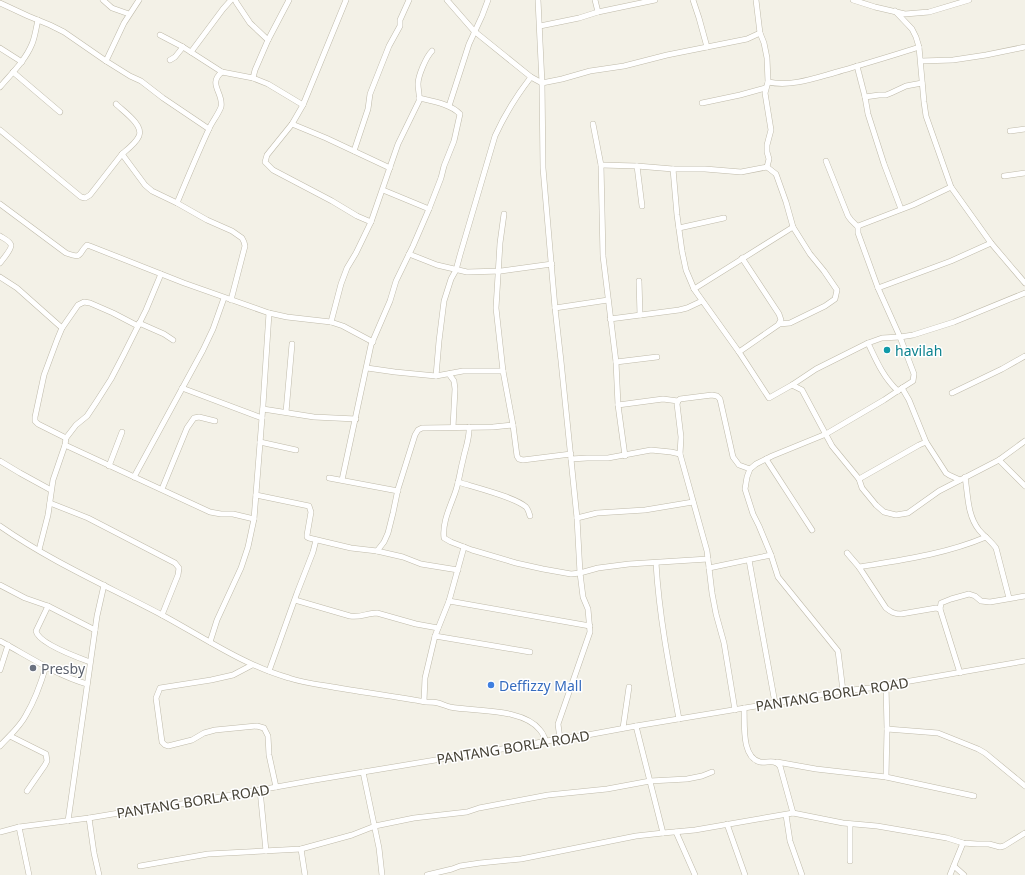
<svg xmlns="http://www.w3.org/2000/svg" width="1025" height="875" viewBox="0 0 1025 875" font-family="'Noto Sans',sans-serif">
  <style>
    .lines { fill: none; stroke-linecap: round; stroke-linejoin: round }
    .minor-casing { stroke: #bfbaa9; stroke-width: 6 }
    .minor { stroke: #fff; stroke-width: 5 }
    .culture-dot { fill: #0f9aa8; stroke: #fff; stroke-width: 1.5 }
    .worship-dot { fill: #6b7280; stroke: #fff; stroke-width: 1.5 }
    .shop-dot { fill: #3f7fe0; stroke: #fff; stroke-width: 1.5 }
    .labels { text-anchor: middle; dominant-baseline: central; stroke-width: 3; stroke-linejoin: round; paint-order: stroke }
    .culture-label { font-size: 14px; fill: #0d838f; stroke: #fff; text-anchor: start }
    .worship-label { font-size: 14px; fill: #5b616d; stroke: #fff; text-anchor: start }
    .shop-label { font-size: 14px; fill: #366cbe; stroke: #fff; text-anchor: start }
    .street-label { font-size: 14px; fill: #464236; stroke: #fff }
  </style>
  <rect width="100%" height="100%" fill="#f3f1e7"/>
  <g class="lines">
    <g class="minor-casing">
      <g id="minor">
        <path d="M103,0L112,8L129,14"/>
        <path d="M235,0L236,2L250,23L268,40"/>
        <path d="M346,0L303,105L292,124L267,155L265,162L273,170L332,201L357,216L371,222"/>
        <path d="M447,0L474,31L531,77L542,83L562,79L590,71L624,66L667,55L747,39L760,33"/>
        <path d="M538,0L542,83L543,168L555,308L561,361L577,518L580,573L583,597L588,609L590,632L558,724L560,739"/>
        <path d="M595,0L598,12"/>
        <path d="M693,0L699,18L707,47"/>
        <path d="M756,0L759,25L760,33L764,43L767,58L768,82L765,93L771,130L767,145V152L769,159L767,167L776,174L786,202L793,227L810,254L824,271L837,290L835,299L825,306L790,323L779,324"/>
        <path d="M853,0L875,7L905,14L929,12L969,0"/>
        <path d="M0,3L28,16L50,25L64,32L106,61L130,76L141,81L163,98L209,129"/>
        <path d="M895,11L912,29L916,37L919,47L924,102L926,116L951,187L991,243L1025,283"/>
        <path d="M540,26L579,18L598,12L655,0"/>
        <path d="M160,35L183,47L222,72"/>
        <path d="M0,48L22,62"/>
        <path d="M191,52L223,9L231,0"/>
        <path d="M170,60L175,57L183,47"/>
        <path d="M106,61L124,23L139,0"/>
        <path d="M921,61L953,60L986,55L1025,47"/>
        <path d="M857,66L865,97"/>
        <path d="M13,72L60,112"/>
        <path d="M253,78L255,70L268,40L289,0"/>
        <path d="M768,82C791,87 815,78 837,72C864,64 892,56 919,47"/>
        <path d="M0,87C11,74 25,61 32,44C35,37 36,28 38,20"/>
        <path d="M702,103L740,95L765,88"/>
        <path d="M116,104C123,111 144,125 139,136C136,143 128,149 122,154"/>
        <path d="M449,106L469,44L482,16L488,0"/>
        <path d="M292,124L326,138L390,168"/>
        <path d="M593,124L601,165L603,256L616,362L618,405L625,456"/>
        <path d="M0,130L81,197L85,198L90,195L122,154L145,185L152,191L177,203L207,220L232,231L242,238L244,242L245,246L231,300"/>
        <path d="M1010,131L1025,129"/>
        <path d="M354,151L368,109L370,94L389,46L400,26V20L409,0"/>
        <path d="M826,161L848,216L851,220L858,227"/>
        <path d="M601,165L637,166L673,169H705L741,172L767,167"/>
        <path d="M637,166L642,206"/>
        <path d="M673,169L677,215L682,251L686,270L694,289L739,352L769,398L792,385L816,369L868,343L882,338L900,337L913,335L954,322L1025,293"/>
        <path d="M1004,176L1025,173"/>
        <path d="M383,190L429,209"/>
        <path d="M177,203C187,179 197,155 208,131C211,123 218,115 221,107C224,93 207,84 222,72L253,78L268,84L303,105"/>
        <path d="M0,204L66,253C83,259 77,255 87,245L90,246L184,283L269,313L287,317L331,322L343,326L373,342"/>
        <path d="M901,209L884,164L868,114L865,97L879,95H886L891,93L906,86L922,83"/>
        <path d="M504,214L500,243L496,308L503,371L513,425L517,456L519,459L523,460L571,454"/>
        <path d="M679,228L724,218"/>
        <path d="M0,236C3,238 10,241 11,245C12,249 3,259 0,263"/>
        <path d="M409,254L437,265L467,272L501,271L552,264"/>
        <path d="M0,277L17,288L62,328"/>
        <path d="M639,281L640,315"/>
        <path d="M878,288L951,261L991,243"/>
        <path d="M694,289L793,227"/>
        <path d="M555,308L608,300"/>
        <path d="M610,319L679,310L687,308L702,301"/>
        <path d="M331,322L341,284L347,268L356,253L371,222L398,144L419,101C420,95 418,90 418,84C418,76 426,57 432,51"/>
        <path d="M139,323L164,334L173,340"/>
        <path d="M868,343C876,360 883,377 898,391"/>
        <path d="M739,352L778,325L781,320L779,314L742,258"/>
        <path d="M616,362L657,357"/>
        <path d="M367,368L395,372L436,376L463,371H503"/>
        <path d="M449,374L454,381L455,389L453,427"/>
        <path d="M436,376L439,341L444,301L451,279L456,270L460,255L495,136C505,114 517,95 531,77"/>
        <path d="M792,385L802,390L832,446L859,479L862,488L876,505L884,512L896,515L908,513L939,491L999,460L1025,441"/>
        <path d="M182,388L262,418"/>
        <path d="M902,388L913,381L914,374L900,337L878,288L858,233V226L913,205L951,187"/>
        <path d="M952,393L1002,369L1025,356"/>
        <path d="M618,405L663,399L678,401"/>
        <path d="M263,409L314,417L356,419"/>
        <path d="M286,412L292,344"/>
        <path d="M469,427C470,438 465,449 463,460C460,471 459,482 455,493C450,507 442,523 444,538L451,542L472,550L516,563L543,569L571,574L580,573L598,568L629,564L708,559"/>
        <path d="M66,438L38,424L35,421V417L44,375L57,340L62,328L78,305L84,302L90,303L113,313L138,326"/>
        <path d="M260,442L296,450"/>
        <path d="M65,445L210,512L221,514H233L254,519"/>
        <path d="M571,459L587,458H608L651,450L671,452L680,454"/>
        <path d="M766,459L812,530"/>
        <path d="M999,460L1025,486"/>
        <path d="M0,461L20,473L51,490"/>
        <path d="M109,466L122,432"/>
        <path d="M134,477L203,350L213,329L224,298"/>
        <path d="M965,477C968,494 967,515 979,530C984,536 991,541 996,548L1009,598"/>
        <path d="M329,478L398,491"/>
        <path d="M859,479L919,445L926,442"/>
        <path d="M342,480L371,345L390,301L396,281L413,246L429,209L441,178L444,166L454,141L460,114C451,104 432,101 419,98"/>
        <path d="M458,482C474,487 515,497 526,507C528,509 529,513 530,516"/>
        <path d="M162,489L187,428L194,418L199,417L215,421"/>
        <path d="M256,495L309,506L311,512L307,535V537L309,538L351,548L377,551L403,557L421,564L458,570"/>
        <path d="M50,503L88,518L175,563L179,568L178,575L162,615"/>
        <path d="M577,518L597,513L645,510L693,502"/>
        <path d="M0,526C50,561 107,586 162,615C203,637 243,665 289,678C301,682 314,684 327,686C360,692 393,696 426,702C430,702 434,702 438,703C442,704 446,706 450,707C476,712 523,708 540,730C543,733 544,737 546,741"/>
        <path d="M39,550L48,515L53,480L65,445L66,438L76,425L87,416L97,401L111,379L124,354L146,310L161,274"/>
        <path d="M377,551L384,542L388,533L393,513L398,489L415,435L418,430L422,428L493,427L513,425"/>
        <path d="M847,553L859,567L886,608C891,612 894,614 901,614L936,608L940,609L960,673"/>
        <path d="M749,560L775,703"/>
        <path d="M656,563C659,615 669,667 679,719"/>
        <path d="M859,567C902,560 946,554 986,537"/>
        <path d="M709,568L771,555"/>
        <path d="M0,585L25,598L48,606L95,630"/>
        <path d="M295,600L350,616C360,618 367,613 377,613L416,624L438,628"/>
        <path d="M449,601L590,626"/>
        <path d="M48,606L36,631C38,643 79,658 90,662"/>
        <path d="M940,609L941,603L951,599L969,594L975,596L981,601L990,602L1025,596"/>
        <path d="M435,636L530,652"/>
        <path d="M0,641C28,656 56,675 87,684"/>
        <path d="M210,642L217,620L241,568L248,547L254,519L263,405L269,313"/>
        <path d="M252,665L233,675L211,680L160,688L156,698L162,742L165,745L168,746L192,740L204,733L215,730L257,726L264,728L268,736L269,755L276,787"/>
        <path d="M0,670L8,645"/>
        <path d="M269,671L297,593L313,552L316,540"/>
        <path d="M886,685L887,729L938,733L978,749L985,753L1025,786"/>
        <path d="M843,691L838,651L778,577L771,555L759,526L753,514L745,489L747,477L750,469L756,464L772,456L826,434L884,400L902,388L909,400L926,442L946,473L949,475L960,480"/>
        <path d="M424,701L425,678L435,636L449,601L464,547"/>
        <path d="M744,708C745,724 741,757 760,762C768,763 774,759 780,766L793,813"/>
        <path d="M735,710L724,643L716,614L712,593L707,551L680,454L681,437L677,404L678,401L680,399L712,395L717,396L720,399L733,457L739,465L750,469"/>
        <path d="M636,726L663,833"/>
        <path d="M623,728L629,687"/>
        <path d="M10,736L46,754L47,761L45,765L27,791"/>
        <path d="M0,746C9,736 20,727 26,715C35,700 41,683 46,666"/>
        <path d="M777,762L816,769L886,777L974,796"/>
        <path d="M363,772L379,848L382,875"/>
        <path d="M886,777L887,729"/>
        <path d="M260,790L266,851"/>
        <path d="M786,815L790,841L802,875"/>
        <path d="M89,818L94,853L99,875"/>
        <path d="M68,821L97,616L104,585"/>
        <path d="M727,824L745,875"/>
        <path d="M19,827L29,875"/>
        <path d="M0,832L19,827L89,818L119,813L148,810L315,780L532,744L546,741L582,736L636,726L775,703L843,691L870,688L1025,661"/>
        <path d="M676,832L695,875"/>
        <path d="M301,849L305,875"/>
        <path d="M850,861V824"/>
        <path d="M140,866L208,854L301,849L352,835L375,826L414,818L467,812L479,808L548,795L607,789L650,781L687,779L702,776L712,772"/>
        <path d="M954,866L964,875"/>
        <path d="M427,875L452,869L460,866L480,863L521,859L636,836L663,833L695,830L793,813L843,823L877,826L947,838L963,843L977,844H989L1000,847L1004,846L1025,833"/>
        <path d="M950,875L963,843"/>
      </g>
    </g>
    <use href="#minor" class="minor"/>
  </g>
  <circle class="culture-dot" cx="887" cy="350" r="4"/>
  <circle class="worship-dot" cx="33" cy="668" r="4"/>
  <circle class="shop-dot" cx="491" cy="685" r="4"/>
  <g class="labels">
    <g class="culture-label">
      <text x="895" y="350">havilah</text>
    </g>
    <g class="worship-label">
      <text x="41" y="668">Presby</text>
    </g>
    <g class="shop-label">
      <text x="499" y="685">Deffizzy Mall</text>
    </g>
    <g class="street-label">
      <text transform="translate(832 694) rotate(-9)">PANTANG BORLA ROAD</text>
      <text transform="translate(513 747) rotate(-9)">PANTANG BORLA ROAD</text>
      <text transform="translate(193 801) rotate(-9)">PANTANG BORLA ROAD</text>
    </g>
  </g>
</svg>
